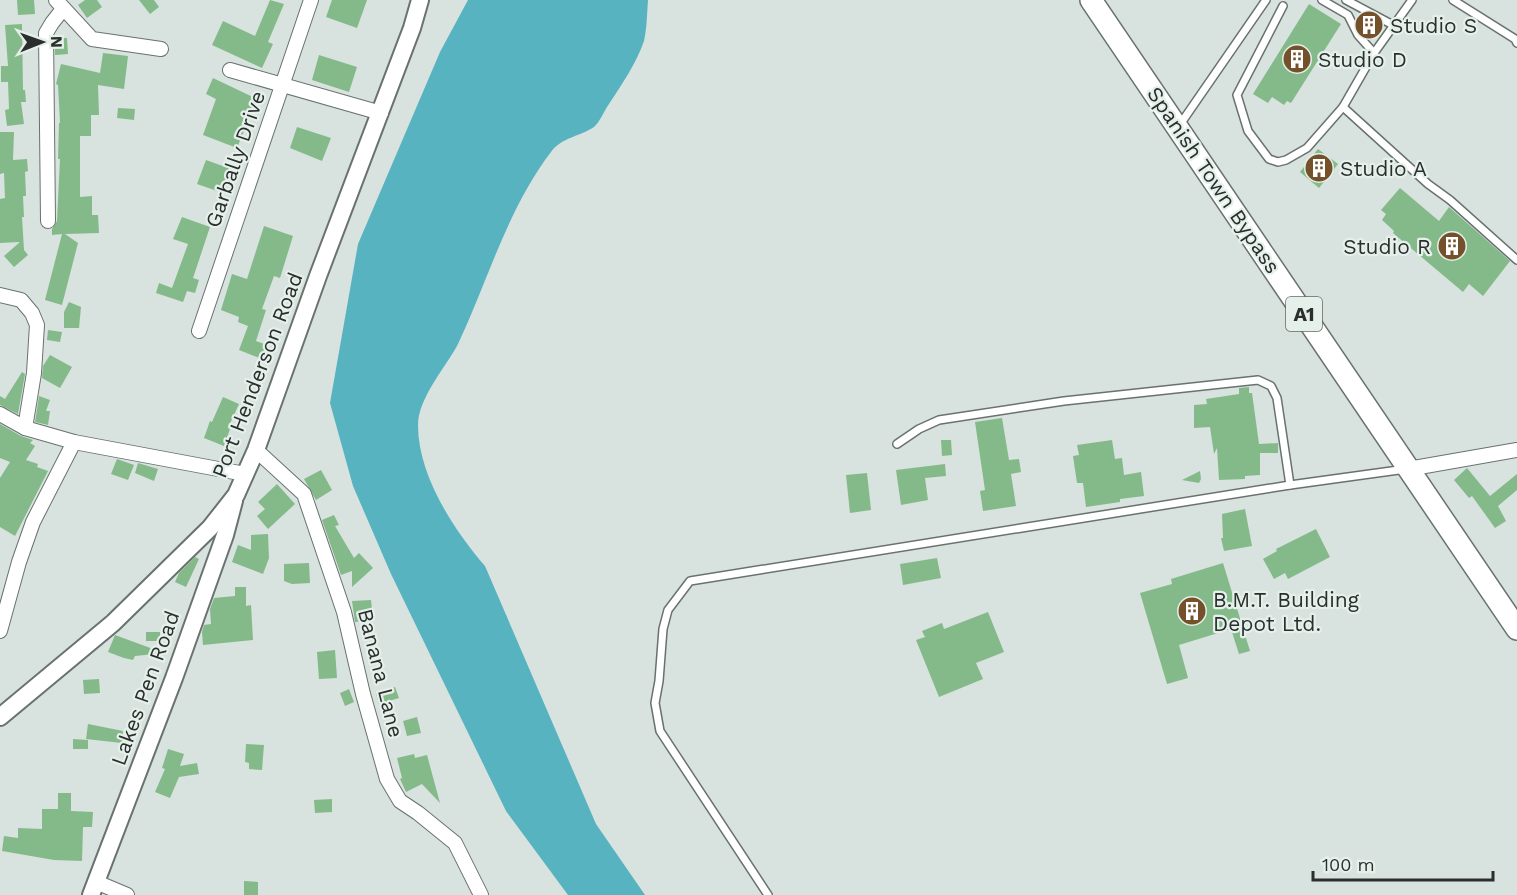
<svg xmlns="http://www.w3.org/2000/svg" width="1517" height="895" viewBox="0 0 1517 895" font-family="'Work Sans',sans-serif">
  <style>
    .water { fill: #58b3c1 }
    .building { fill: #84ba8a }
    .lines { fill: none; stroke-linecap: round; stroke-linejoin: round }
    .service-casing { stroke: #69726e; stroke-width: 10 }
    .minor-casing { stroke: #69726e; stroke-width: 16 }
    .tertiary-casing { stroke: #69726e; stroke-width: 20 }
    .primary-casing { stroke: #69726e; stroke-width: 24 }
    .service { stroke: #fff; stroke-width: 7 }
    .minor { stroke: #fff; stroke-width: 14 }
    .tertiary { stroke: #fff; stroke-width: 16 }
    .primary { stroke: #fff; stroke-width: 21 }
    .labels { text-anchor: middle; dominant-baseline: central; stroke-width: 4.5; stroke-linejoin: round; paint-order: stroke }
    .shield { fill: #e5f0eb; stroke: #626865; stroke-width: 1.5 }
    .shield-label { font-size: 20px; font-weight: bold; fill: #2a2e2c }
    .poi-label { font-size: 21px; fill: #2a2e2c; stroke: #e5f0eb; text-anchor: start }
    .street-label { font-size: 21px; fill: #2a2e2c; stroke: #e5f0eb }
  </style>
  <rect width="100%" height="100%" fill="#d8e2de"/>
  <path class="water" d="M468,0H648C647,13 647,28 644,41C636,64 622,84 609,104C604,111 600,122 594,127C579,137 562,137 551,152C508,208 488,280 458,344C446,367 418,398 418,425C418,475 453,529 485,566L596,824L645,895H568L506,811L391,574L353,486L330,403L358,244L440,52Z"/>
  <g class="building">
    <path d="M17,0H34L35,14L18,15Z"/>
    <path d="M85,0H97L102,7L87,18L78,5Z"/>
    <path d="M139,0H154L159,7L150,14Z"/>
    <path d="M270,0L284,4L268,42L273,44L262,68L212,45L223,21L255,36Z"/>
    <path d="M332,0H367L357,28L326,17Z"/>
    <path d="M1309,4L1341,24L1291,103L1287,101L1284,105L1272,97L1268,103L1253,94Z"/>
    <path d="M1366,17L1377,23L1371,34L1360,27Z"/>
    <path d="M22,24L23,90H25L26,102H21L24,124L7,126L5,110L9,109L8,82H1V66H8L5,25Z"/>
    <path d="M55,38H67L68,54L55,55Z"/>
    <path d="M103,53L128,56L124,89L98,85L99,115H91V136H80V197L92,196V215H98L99,233L65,234L78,243L62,305L45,300L62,234L52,235V229L57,221L60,159H58L59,123H60L58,85L56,84L61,64L100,73Z"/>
    <path d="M319,55L357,67L349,92L312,80Z"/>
    <path d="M213,78L257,99L237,148L203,135L216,99L206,94Z"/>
    <path d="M118,108L135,109L134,120L117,118Z"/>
    <path d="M297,127L331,138L322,161L290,148Z"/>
    <path d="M0,132H14L13,160L27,159L28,171L25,172L26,196H23L24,217H22L24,250L28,255L14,267L4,256L20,242L0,243V199L5,198L4,173L0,174Z"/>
    <path d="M1318,149L1338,164L1319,188L1300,172Z"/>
    <path d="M206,160L231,169L223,193L197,184Z"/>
    <path d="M1400,188L1439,221L1449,207L1510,261L1483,296L1469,284L1463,292L1393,233L1394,231L1382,220L1386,214L1381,210Z"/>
    <path d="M182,217L210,227L193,278L199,280L195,293L187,291L183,302L156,293L159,283L172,288L188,244L173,239Z"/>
    <path d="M264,226L293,236L280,278L274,276L262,309L266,310L256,341L267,345L262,359L239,350L248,326L238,322L239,317L221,310L232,274L247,279Z"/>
    <path d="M69,302L81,307L79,328H64V312Z"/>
    <path d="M48,330L62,332L60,342L47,340Z"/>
    <path d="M50,355L72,367L60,388L42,378L43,366Z"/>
    <path d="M22,372L25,374L18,414L0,405V396L5,399Z"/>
    <path d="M1249,387V393H1252L1259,444L1278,443V453H1260V475L1245,476V479L1219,480L1217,448L1214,454L1210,427L1194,428V405L1207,404L1206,399L1239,394V388Z"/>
    <path d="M39,396L50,400L46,411H50L48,425L35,422Z"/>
    <path d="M223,397L239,404L228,428L230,429L224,446L204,438L210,421L212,422Z"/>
    <path d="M1002,418L1009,460L1019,459L1021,472L1011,474L1016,506L983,511L980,491L985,490L975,422Z"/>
    <path d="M0,424L21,436L33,440L30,443L35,446L26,460L38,464L37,467L48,471L15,536L0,527V478L10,462L0,458Z"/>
    <path d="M941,440H951L952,455L942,456Z"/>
    <path d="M1112,440L1115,459L1122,458L1124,475L1141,472L1144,496L1120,499V502L1086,507L1083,483H1077L1073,456L1079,455L1077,445Z"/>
    <path d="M117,459L134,465L128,480L111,474Z"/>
    <path d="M138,463L158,469L154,481L135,473Z"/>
    <path d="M945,464L946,476L925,478L928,500L901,505L896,470Z"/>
    <path d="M1467,468L1490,496L1517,474V490L1498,506L1506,521L1495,528L1472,496L1469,498L1454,480Z"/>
    <path d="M321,470L332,490L316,500L304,479Z"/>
    <path d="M1200,471L1201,479L1199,483L1182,480Z"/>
    <path d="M867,473L871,510L850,513L846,475Z"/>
    <path d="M277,484L295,504L268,529L257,516L265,509L258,502Z"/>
    <path d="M1245,509L1252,546L1224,551L1221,538H1223L1222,514Z"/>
    <path d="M334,515L339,525L335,526L354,558L359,553L373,568L352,587V571L341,575L322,520Z"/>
    <path d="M1316,529L1330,557L1288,579L1285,573L1274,579L1263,559L1277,551L1276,549Z"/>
    <path d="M268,534L269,558L263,574L232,562L238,545L251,550V535Z"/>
    <path d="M195,557L199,559L186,587L175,582L179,573Z"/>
    <path d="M937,558L941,578L903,585L900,564Z"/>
    <path d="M309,563L310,583L292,584L284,581V564Z"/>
    <path d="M1223,563L1250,651L1239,654L1231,629L1179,645L1188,678L1167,684L1140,593L1172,584L1171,579Z"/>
    <path d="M235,587H246V606L251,605L253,640L203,645L202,632L204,625L211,624L210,609L214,598L235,596Z"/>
    <path d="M371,600L373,620L355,622L352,601Z"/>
    <path d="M988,612L1004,652L976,663L983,679L939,697L916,640L925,637L922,631L942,623L944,629Z"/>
    <rect x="146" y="632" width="14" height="9"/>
    <path d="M115,635L164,653L135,656L133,660L124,658L108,652Z"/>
    <path d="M335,650L337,678L319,679L317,652Z"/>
    <path d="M99,679L100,693L84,694L83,680Z"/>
    <path d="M395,687L399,698L379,704L376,694Z"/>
    <path d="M349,689L354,702L345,706L340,693Z"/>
    <path d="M417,717L421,733L407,736L403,721Z"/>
    <path d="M88,724L123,731L122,743L86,739Z"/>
    <path d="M73,739L88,740V749H73Z"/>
    <path d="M246,744L264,745L262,770L249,769V763L245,762Z"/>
    <path d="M168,749L184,754L180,766L197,763L199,774L179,777L170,798L155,792L165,769L162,768Z"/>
    <path d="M414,754L415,758L427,755L440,803L422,784L406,792L400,779L402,778L397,758Z"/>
    <path d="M58,793H71V811L93,812L92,827H83L82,861L54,860L2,851L4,836L18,838V828L42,829V809H58Z"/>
    <path d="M332,799V812L315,813L314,800Z"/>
    <path d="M244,881L258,882V895H244Z"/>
  </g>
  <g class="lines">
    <g class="service-casing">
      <g id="service">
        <path d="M1322,0L1348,15L1358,35L1374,53"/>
        <path d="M1346,0L1393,25"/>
        <path d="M1453,0L1515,39L1517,43"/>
        <path d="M1283,6L1237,95L1248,131L1269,159L1278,162L1286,160L1307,148L1343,107L1374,53L1412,0"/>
        <path d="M1343,107L1428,184L1450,200L1517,260"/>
        <path d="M1179,126L1266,0"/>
        <path d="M897,444L919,429L939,420L1064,401L1258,380L1271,386L1277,398L1290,485"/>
        <path d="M768,895L660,731L655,703L659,681L663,629L668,610L690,581L1290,485L1406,469"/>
      </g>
    </g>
    <g class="minor-casing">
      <g id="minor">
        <path d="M56,0L92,39L161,49"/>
        <path d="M230,70L381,113"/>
        <path d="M48,221L46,33L52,23L63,9"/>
        <path d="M0,295L21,300L32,313L37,325L34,373L25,428"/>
        <path d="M199,331L311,0"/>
        <path d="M0,414L25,428L74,442L245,474"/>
        <path d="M256,450L304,494L344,612L363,694L387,779L400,801L418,813L455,843L481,895"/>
        <path d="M1408,469L1517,450"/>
        <path d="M0,631L19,562L33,522L74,442"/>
        <path d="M96,882L127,895"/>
      </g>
    </g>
    <g class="tertiary-casing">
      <g id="tertiary">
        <path d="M0,717L113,623L210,528L236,495L256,450L318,276L412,28L420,0"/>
        <path d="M91,895L174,678L225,535L234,501"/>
      </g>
    </g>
    <g class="primary-casing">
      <path id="primary" d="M1091,0L1517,629"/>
    </g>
    <use href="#service" class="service"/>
    <use href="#minor" class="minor"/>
    <use href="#tertiary" class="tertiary"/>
    <use href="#primary" class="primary"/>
  </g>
  <defs>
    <g id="building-disc" transform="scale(1.5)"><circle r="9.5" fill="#75512b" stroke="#e5f0eb"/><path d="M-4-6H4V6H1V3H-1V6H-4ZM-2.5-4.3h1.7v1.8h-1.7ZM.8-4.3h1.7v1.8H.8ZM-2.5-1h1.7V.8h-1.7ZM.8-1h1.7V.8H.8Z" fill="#fff"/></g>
  </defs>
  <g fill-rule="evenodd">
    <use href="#building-disc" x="1369" y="25"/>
    <use href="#building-disc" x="1297" y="59"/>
    <use href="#building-disc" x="1319" y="168"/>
    <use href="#building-disc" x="1452" y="246"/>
    <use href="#building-disc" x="1192" y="611"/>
  </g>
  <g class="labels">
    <rect class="shield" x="1286" y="297" width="36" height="34" rx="4.5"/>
    <g class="shield-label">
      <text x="1304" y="314">A1</text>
    </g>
    <g class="poi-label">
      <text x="1390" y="25">Studio S</text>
      <text x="1318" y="59">Studio D</text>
      <text x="1340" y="168">Studio A</text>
      <text x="1431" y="246" text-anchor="end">Studio R</text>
      <text x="1213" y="599">B.M.T. Building<tspan x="1213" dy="24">Depot Ltd.</tspan></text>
    </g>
    <g class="street-label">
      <text transform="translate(235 159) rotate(-71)">Garbally Drive</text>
      <text transform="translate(1214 180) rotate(56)">Spanish Town Bypass</text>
      <text transform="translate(257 375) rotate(-69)">Port Henderson Road</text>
      <text transform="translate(381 673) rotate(76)">Banana Lane</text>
      <text transform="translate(145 688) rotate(-70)">Lakes Pen Road</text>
    </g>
  </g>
  <g transform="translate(42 42) rotate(89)" stroke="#e5f0eb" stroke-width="4.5" paint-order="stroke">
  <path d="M0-4.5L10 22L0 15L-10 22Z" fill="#2a2e2c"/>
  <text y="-9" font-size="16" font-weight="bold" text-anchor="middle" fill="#2a2e2c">N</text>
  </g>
  <path d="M1313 871v9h180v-9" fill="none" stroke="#2a2e2c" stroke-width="3"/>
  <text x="1322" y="871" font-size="18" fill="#2a2e2c" stroke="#e5f0eb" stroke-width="4.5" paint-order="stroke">100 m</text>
</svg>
